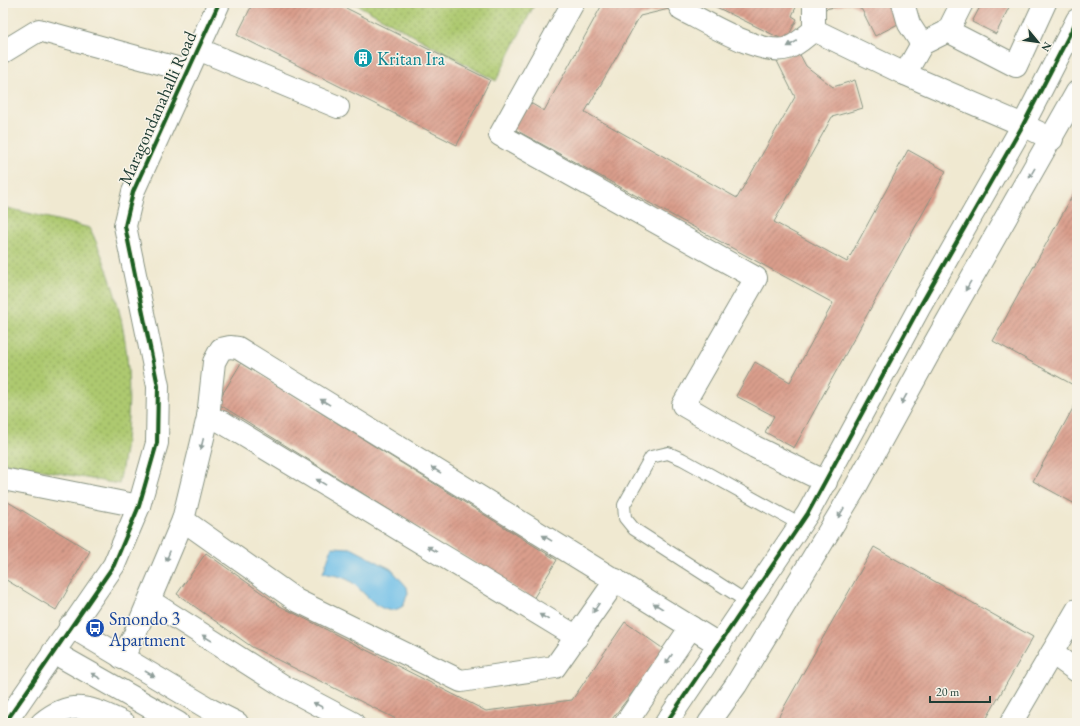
<svg xmlns="http://www.w3.org/2000/svg" width="1080" height="726" viewBox="0 0 1080 726" font-family="'EB Garamond',serif">
  <style>
    .grass { fill: url(#grass-dots); stroke: #668352 }
    .water { fill: #6cbee8; stroke: #467e8e }
    .building { fill: url(#building-hatch) }
    .lines { fill: none; stroke-linecap: round; stroke-linejoin: round }
    .service-casing { stroke: #889382; stroke-width: 14 }
    .minor-casing { stroke: #889382; stroke-width: 24 }
    .tertiary-casing { stroke: #889382; stroke-width: 24 }
    .service { stroke: #fff; stroke-width: 12 }
    .minor { stroke: #fff; stroke-width: 22 }
    .tertiary { stroke: #fff; stroke-width: 22 }
    .cycleway-casing { stroke: #f7f3e8; stroke-width: 6 }
    .cycleway { stroke: #1b5e20; stroke-width: 4 }
    .oneway { fill: #8f9e9a }
    .labels { text-anchor: middle; dominant-baseline: central; stroke-width: 3; stroke-linejoin: round; paint-order: stroke }
    .culture-label { font-size: 18px; fill: #0d838f; stroke: #f7f3e8; text-anchor: start }
    .street-label { font-size: 18px; fill: #1f3d34; stroke: #f7f3e8 }
    .transit-label { font-size: 18px; fill: #164399; stroke: #f7f3e8; text-anchor: start }
  </style>
  <defs>
    <pattern id="grass-dots" width="8" height="8" patternUnits="userSpaceOnUse"><rect width="8" height="8" fill="#adc96f"/><path d="M2 2h.1M6 6h.1" fill="none" stroke="#8ca45c" stroke-width="1.8" stroke-linecap="round"/></pattern>
    <pattern id="building-hatch" width="6" height="6" patternUnits="userSpaceOnUse"><rect width="6" height="6" fill="#da9e8c"/><path d="M-1 1l2-2M0 6l6-6M5 7l2-2" fill="none" stroke="#b08273"/></pattern>
  </defs>
  <rect width="100%" height="100%" fill="#f7f3e8"/>
  <filter id="ink" filterUnits="userSpaceOnUse"><feTurbulence type="fractalNoise" baseFrequency=".025" numOctaves="2"/><feDisplacementMap in="SourceGraphic" scale="8" xChannelSelector="R" yChannelSelector="G"/><feConvolveMatrix kernelMatrix="1 2 1 2 8 2 1 2 1" color-interpolation-filters="sRGB"/></filter>
  <filter id="wash" filterUnits="userSpaceOnUse"><feTurbulence type="fractalNoise" baseFrequency=".012" numOctaves="4" result="noise"/><feDisplacementMap in="SourceGraphic" scale="16" xChannelSelector="R" yChannelSelector="G"/><feGaussianBlur stdDeviation="0.9" result="paint"/><feColorMatrix in="noise" values="0 0 0 0 0 0 0 0 0 0 0 0 0 0 0 0 0 1.4 0 .05"/><feComposite in="paint" operator="in"/></filter>
  <g filter="url(#wash)">
    <rect width="100%" height="100%" fill="#f0e9d1"/>
    <g class="grass">
      <path d="M354,3H535L496,81Z"/>
      <path d="M3,207L90,228C130,315 138,390 119,484L3,463Z"/>
    </g>
    <path class="water" d="M332,547L351,548L391,569L407,587L408,593L403,606C382,621 366,592 350,581C342,576 332,575 323,573Z"/>
    <g id="blocks">
      <g class="building">
        <path d="M253,3H336L490,80L457,145L237,35Z"/>
        <path d="M603,3H672L673,8L640,16L585,112L737,198L795,97L777,61L798,51L806,66L833,87L855,80L863,108L832,117L774,222L847,262L908,150L946,171L794,448L765,432L774,416L736,396L755,362L790,382L833,303L512,128L527,101L544,111Z"/>
        <path d="M708,3H798L792,16L797,19L786,41Z"/>
        <path d="M818,3H849V4L820,10Z"/>
        <path d="M849,3H890L900,23L875,36L862,10Z"/>
        <path d="M982,3H1011L996,34L972,22Z"/>
        <path d="M1075,191L1077,193V387L993,341Z"/>
        <path d="M241,363L557,560L533,599L217,403Z"/>
        <path d="M1077,401V505L1033,481Z"/>
        <path d="M3,499L90,551L56,610L3,578Z"/>
        <path d="M874,547L1033,637L984,723H775Z"/>
        <path d="M206,553L280,606L486,711L572,700L625,622L665,650L609,723H404L252,647L177,594Z"/>
      </g>
    </g>
  </g>
  <g filter="url(#ink)">
    <use href="#blocks" fill-opacity="0" stroke="#889382" stroke-width="1"/>
    <g class="lines">
      <g class="service-casing">
        <path id="service" d="M749,603L634,529L625,518L624,505L651,457L668,453L682,459L801,525"/>
      </g>
      <g class="minor-casing">
        <g id="minor">
          <path d="M573,3L500,135L756,278L683,405L755,447L826,482"/>
          <path d="M678,3L682,10C706,22 762,57 788,48C797,45 806,36 814,30V3"/>
          <path d="M903,3L909,24L922,44"/>
          <path d="M962,3L948,31L1016,66L1045,3"/>
          <path d="M814,30L905,74L1023,125L1052,139"/>
          <path d="M198,49L338,107"/>
          <path d="M3,52L39,30L188,71"/>
          <path d="M905,74L922,44L948,31"/>
          <path d="M208,417L214,362L221,349L230,347L238,348L720,645"/>
          <path d="M3,479L139,506"/>
          <path d="M183,520L296,600L461,681L555,667L616,580"/>
          <path d="M150,601L285,687L353,723"/>
          <path d="M1052,653L1077,671"/>
          <path d="M122,658L134,636L183,520L208,417L222,422L577,637"/>
          <path d="M42,723C72,698 92,708 124,723"/>
          <path d="M626,723L691,627"/>
          <path d="M666,723L808,513L919,308L1023,125L1077,20"/>
          <path d="M709,723L736,685L854,490L928,355L1077,92"/>
          <path d="M1011,723L1077,610"/>
        </g>
      </g>
      <g class="tertiary-casing">
        <g id="tertiary">
          <path d="M70,626L211,710L237,723"/>
          <path d="M53,652L178,723"/>
          <path d="M5,723L114,565L139,506L157,443L158,386L125,226L133,192L219,3"/>
        </g>
      </g>
      <use href="#service" class="service"/>
      <use href="#minor" class="minor"/>
      <use href="#tertiary" class="tertiary"/>
      <g class="cycleway-casing">
        <g id="cycleway">
          <path d="M5,723L114,565L139,506L157,443L158,386L125,226L133,192L219,3"/>
          <path d="M666,723L808,513L919,308L1023,125L1077,20"/>
        </g>
      </g>
      <use href="#cycleway" class="cycleway"/>
    </g>
    <defs><path id="oneway-solid" d="M-6-.8H1V-3.2L6.5 0L1 3.2V.8H-6Z"/></defs>
    <g class="oneway">
      <use href="#oneway-solid" transform="translate(792 44) rotate(149)"/>
      <use href="#oneway-solid" transform="translate(1032 173) rotate(120)"/>
      <use href="#oneway-solid" transform="translate(968 286) rotate(120)"/>
      <use href="#oneway-solid" transform="translate(904 399) rotate(119)"/>
      <use href="#oneway-solid" transform="translate(325 402) rotate(-149)"/>
      <use href="#oneway-solid" transform="translate(202 444) rotate(104)"/>
      <use href="#oneway-solid" transform="translate(436 470) rotate(-149)"/>
      <use href="#oneway-solid" transform="translate(321 482) rotate(-149)"/>
      <use href="#oneway-solid" transform="translate(841 513) rotate(121)"/>
      <use href="#oneway-solid" transform="translate(547 538) rotate(-149)"/>
      <use href="#oneway-solid" transform="translate(432 549) rotate(-149)"/>
      <use href="#oneway-solid" transform="translate(168 556) rotate(112)"/>
      <use href="#oneway-solid" transform="translate(658 606) rotate(-148)"/>
      <use href="#oneway-solid" transform="translate(596 608) rotate(124)"/>
      <use href="#oneway-solid" transform="translate(544 617) rotate(-149)"/>
      <use href="#oneway-solid" transform="translate(207 638) rotate(-148)"/>
      <use href="#oneway-solid" transform="translate(669 659) rotate(124)"/>
      <use href="#oneway-solid" transform="translate(150 674) rotate(30)"/>
      <use href="#oneway-solid" transform="translate(96 676) rotate(-150)"/>
      <use href="#oneway-solid" transform="translate(318 705) rotate(-152)"/>
    </g>
  </g>
  <defs>
    <g id="building-disc" transform="scale(1)"><circle r="9.5" fill="#0f9aa8" stroke="#f7f3e8"/><path d="M-4-6H4V6H1V3H-1V6H-4ZM-2.5-4.3h1.7v1.8h-1.7ZM.8-4.3h1.7v1.8H.8ZM-2.5-1h1.7V.8h-1.7ZM.8-1h1.7V.8H.8Z" fill="#fff"/></g>
    <g id="bus-disc" transform="scale(1)"><circle r="9.5" fill="#1a4fb4" stroke="#f7f3e8"/><path d="M-5-6H5V4H4V6H2V4H-2V6H-4V4H-5ZM-3.5-4V0h7V-4ZM-3.5 1.2v1.5H-2V1.2ZM2 1.2v1.5H3.5V1.2Z" fill="#fff"/></g>
  </defs>
  <g fill-rule="evenodd">
    <use href="#building-disc" x="363" y="58"/>
    <use href="#bus-disc" x="95" y="628"/>
  </g>
  <g class="labels">
    <g class="culture-label">
      <text x="377" y="58">Kritan Ira</text>
    </g>
    <g class="street-label">
      <text transform="translate(157 108) rotate(-66)">Maragondanahalli Road</text>
    </g>
    <g class="transit-label">
      <text x="109" y="618">Smondo 3<tspan x="109" dy="21">Apartment</tspan></text>
    </g>
  </g>
  <rect width="1080" height="726" fill="none" stroke="#f7f3e8" stroke-width="16"/>
  <g transform="translate(1038 42) rotate(119)" stroke="#f7f3e8" stroke-width="3" paint-order="stroke">
  <path d="M0-3L7 15L0 10L-7 15Z" fill="#1f3d34"/>
  <text y="-6" font-size="11" font-weight="bold" text-anchor="middle" fill="#1f3d34">N</text>
  </g>
  <path d="M930 696v6h60v-6" fill="none" stroke="#1f3d34" stroke-width="2"/>
  <text x="936" y="696" font-size="12" fill="#1f3d34" stroke="#f7f3e8" stroke-width="3" paint-order="stroke">20 m</text>
</svg>
